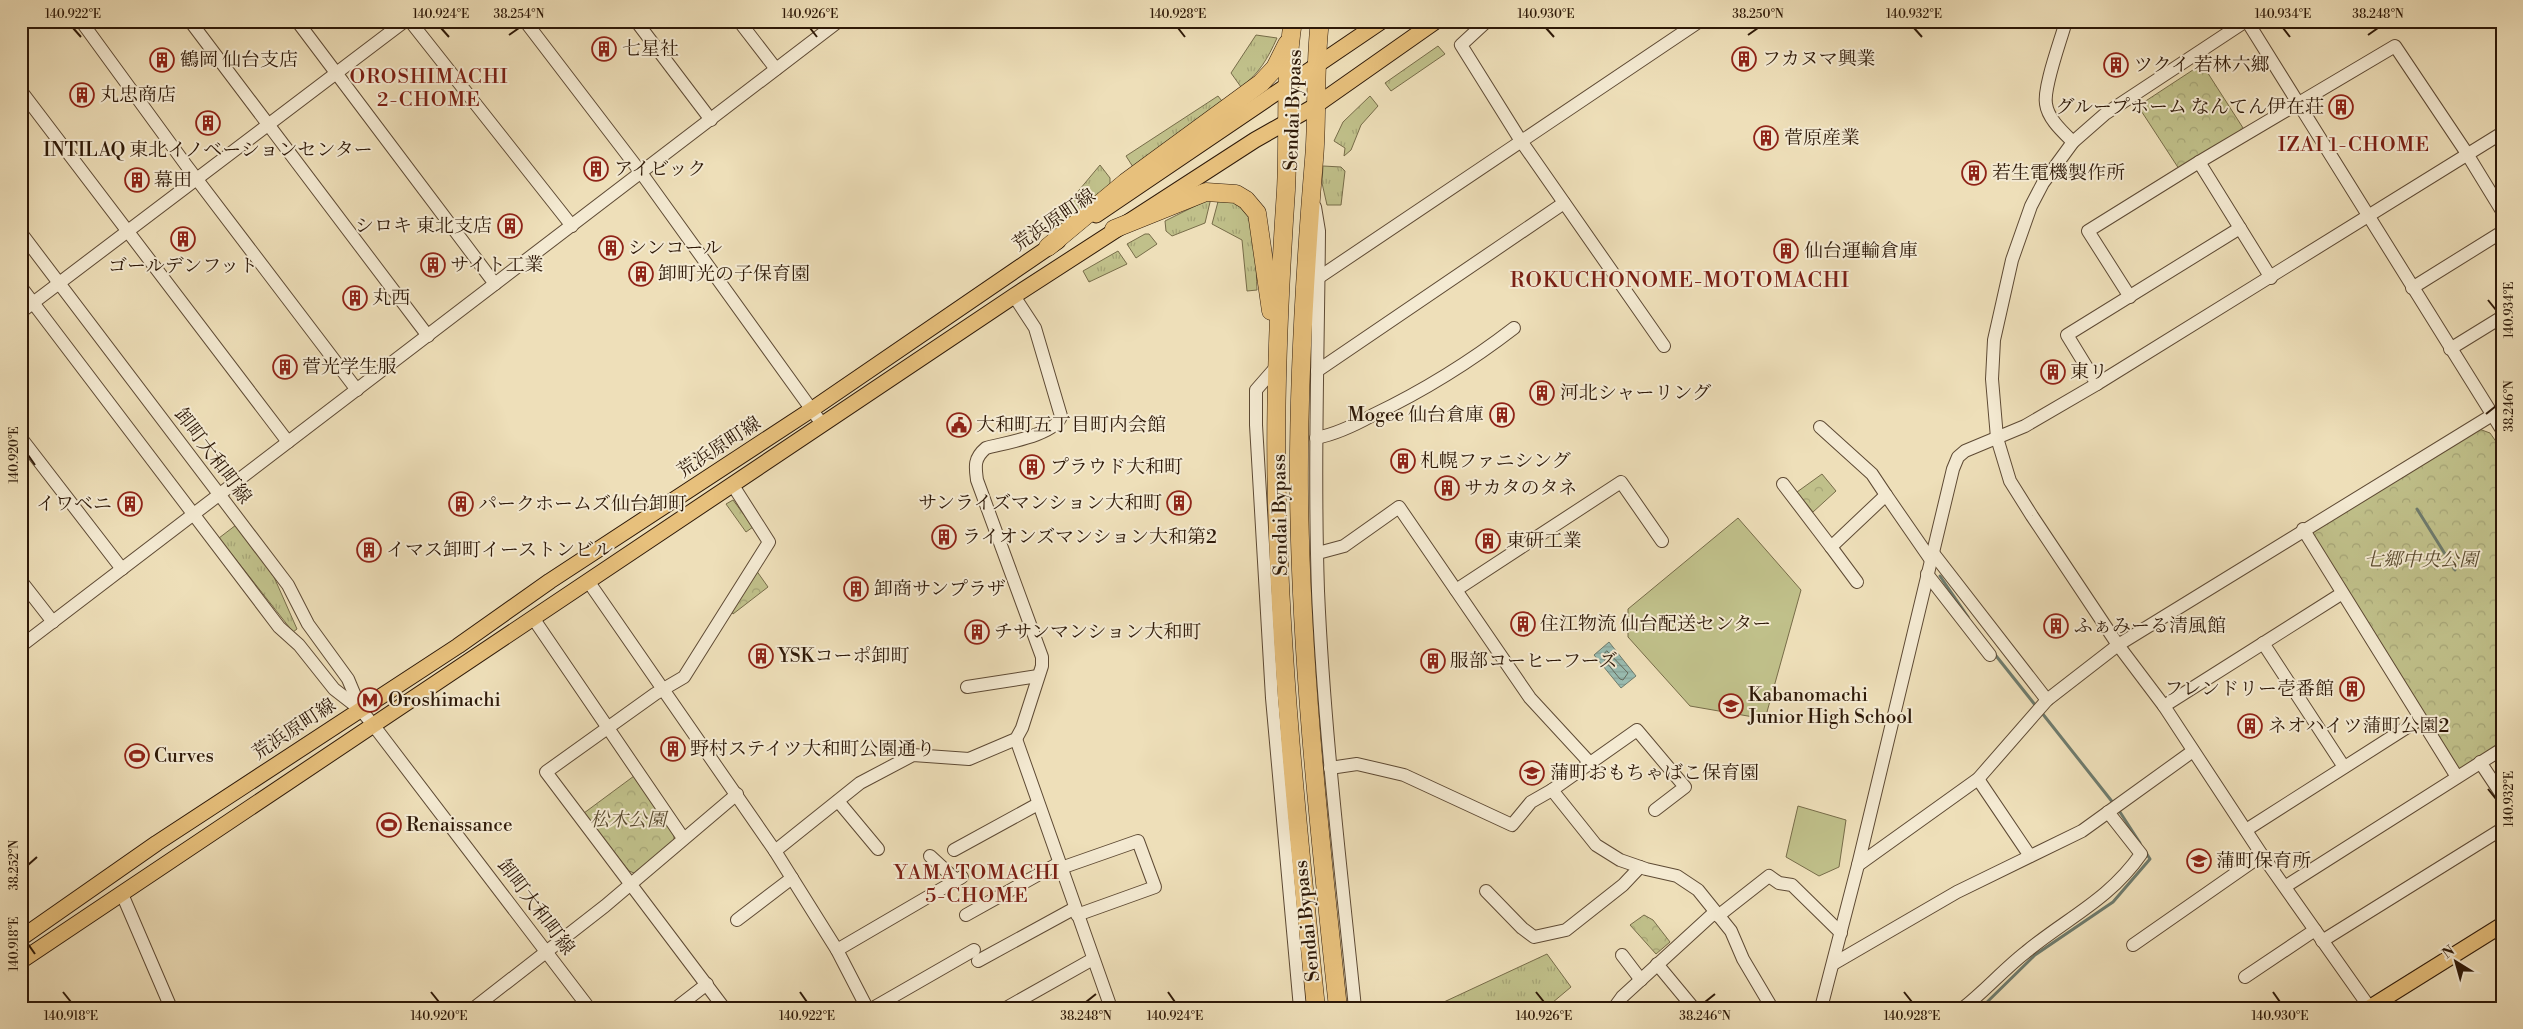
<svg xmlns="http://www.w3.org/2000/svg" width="2523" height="1029" viewBox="0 0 2523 1029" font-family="'Libre Bodoni','Noto Serif JP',serif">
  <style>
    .grass { fill: url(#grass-tufts); stroke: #776c49 }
    .park { fill: url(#park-crowns); stroke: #776c49 }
    .garden { fill: #c0c08a; stroke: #776c49 }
    .water { fill: url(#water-rules); stroke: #6e7b6d }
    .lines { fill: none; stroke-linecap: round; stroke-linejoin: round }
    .shore { stroke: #646a5c; stroke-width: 1 }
    .stream { stroke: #6e7b6d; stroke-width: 3 }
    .minor-casing { stroke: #5e4a34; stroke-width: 14 }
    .major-casing { stroke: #2e1908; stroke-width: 17 }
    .highway-casing { stroke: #2e1908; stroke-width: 19 }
    .minor { stroke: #f4ead2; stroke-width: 12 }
    .major { stroke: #e7c07c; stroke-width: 15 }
    .highway { stroke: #e7c07c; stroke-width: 18 }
    .ticks { fill: none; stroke: #2e1908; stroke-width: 2 }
    .labels { text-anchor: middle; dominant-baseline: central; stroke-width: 4; stroke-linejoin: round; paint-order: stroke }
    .poi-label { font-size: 19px; fill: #2e1908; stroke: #f4ead2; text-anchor: start }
    .street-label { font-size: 19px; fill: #2e1908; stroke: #f4ead2 }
    .park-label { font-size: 19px; font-style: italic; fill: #5a4b2f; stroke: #f4ead2 }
    .neighbourhood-label { font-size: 20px; letter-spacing: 1px; fill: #7a1f14; stroke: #f4ead2 }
    .quarter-label { font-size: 21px; letter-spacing: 1px; fill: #7a1f14; stroke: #f4ead2 }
    .neatline { fill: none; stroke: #2e1908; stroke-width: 2 }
    .ticks-label { font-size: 12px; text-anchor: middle; fill: #2e1908 }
  </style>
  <defs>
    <pattern id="grass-tufts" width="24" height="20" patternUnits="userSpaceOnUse" patternTransform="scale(1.25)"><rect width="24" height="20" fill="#c0c08a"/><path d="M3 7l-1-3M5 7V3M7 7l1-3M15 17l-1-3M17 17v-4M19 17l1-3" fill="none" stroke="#a5a476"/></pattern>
    <pattern id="park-crowns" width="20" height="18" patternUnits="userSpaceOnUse" patternTransform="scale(1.25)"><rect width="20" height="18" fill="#c0c08a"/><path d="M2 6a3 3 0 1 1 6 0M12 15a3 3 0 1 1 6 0" fill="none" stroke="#a5a476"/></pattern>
    <pattern id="water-rules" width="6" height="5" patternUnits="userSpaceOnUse" patternTransform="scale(1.25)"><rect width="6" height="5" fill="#99bcb1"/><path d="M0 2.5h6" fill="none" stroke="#84a197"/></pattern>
  </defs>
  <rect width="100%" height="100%" fill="#eedfb9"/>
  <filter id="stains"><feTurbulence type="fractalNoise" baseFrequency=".004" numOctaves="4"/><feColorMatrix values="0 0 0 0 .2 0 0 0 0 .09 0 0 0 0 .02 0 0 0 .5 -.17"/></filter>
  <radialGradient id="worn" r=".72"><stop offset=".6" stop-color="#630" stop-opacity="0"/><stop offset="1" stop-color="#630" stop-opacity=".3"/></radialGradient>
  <g class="grass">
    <path d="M1256,35L1277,38C1268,58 1259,74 1241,87L1231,73Z"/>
    <path d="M1438,46L1445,54L1391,91L1385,83Z"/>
    <path d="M1218,96L1225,105L1133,167L1126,156Z"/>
    <path d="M1370,96L1378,106L1361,125L1351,150L1344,156L1345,148L1334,141L1343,122Z"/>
    <path d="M1100,165L1110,178V185L1053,232L1050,229L1075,195Z"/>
    <path d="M1323,166L1341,167L1345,171L1341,205H1327L1322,183Z"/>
    <path d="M1211,198L1205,223L1172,236L1166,231L1165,221Z"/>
    <path d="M1219,198C1228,200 1242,202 1247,211C1256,226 1256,271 1257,290L1247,291L1242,240L1212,224Z"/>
    <path d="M1145,234H1149L1157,244L1136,258L1127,244Z"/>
    <path d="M1118,251L1127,264L1089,282L1083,271Z"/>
    <path d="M236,525L274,577L297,629L293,632L219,538Z"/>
    <path d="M1547,954L1571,987L1546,1008H1431Z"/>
  </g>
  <g class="park">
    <path d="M2202,64L2245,131L2181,172L2138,106Z"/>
    <path d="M2479,429L2490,433L2502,450V749L2457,777L2311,537L2313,529Z"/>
    <path d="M1822,474L1836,491L1813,512L1797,492Z"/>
    <path d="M733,500L753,527L746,532L726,504Z"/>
    <path d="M756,570L768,587L733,614L731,611Z"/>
    <path d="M634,776L674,832V841L634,873L629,871L584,813Z"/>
    <path d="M1644,915L1653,920L1670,942L1656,954L1630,925Z"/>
  </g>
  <g class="garden">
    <path d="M1738,518L1801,590L1765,719L1690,706L1628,637V609Z"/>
    <path d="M1798,806L1846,820L1839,867L1819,876L1786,857Z"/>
  </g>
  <path class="water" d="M1609,642L1636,676L1621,688L1594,655Z"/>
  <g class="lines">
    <path class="shore" d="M1607,651L1628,673L1623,680L1620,679L1602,657Z"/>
    <g class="stream">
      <path d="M2417,509L2455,570"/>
      <path d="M1940,576L1968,617"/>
      <path d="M1993,652L2036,706"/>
      <path d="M2042,713L2114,804"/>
      <path d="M2118,809L2140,843"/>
      <path d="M1981,1008L2035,955L2113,902L2150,859L2145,851"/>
    </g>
    <g class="minor-casing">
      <g id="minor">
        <path d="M81,21L186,165L357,390"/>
        <path d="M190,21L428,336"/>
        <path d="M297,21L495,284"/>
        <path d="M410,21L572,226"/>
        <path d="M525,21L642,174L822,424"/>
        <path d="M636,21L711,120"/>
        <path d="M739,21L776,69"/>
        <path d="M1487,21L1461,45L1521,141L1664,346"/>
        <path d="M2066,21C2061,40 2043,87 2046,104C2048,119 2063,132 2073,142"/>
        <path d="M2246,21L2105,114L2073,142L2043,183L2031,206L2012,260L1994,340L1992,379L1997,438L2010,481L2032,516L2118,645L2164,706L2262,855L2370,1008"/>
        <path d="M2247,21L2502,430"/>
        <path d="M21,91L288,442"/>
        <path d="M2199,162L2271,278"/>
        <path d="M1315,207L1319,231C1318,351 1314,471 1318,591C1324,730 1341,869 1355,1008"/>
        <path d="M21,233L288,585L308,624L348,679L361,710"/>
        <path d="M1318,278L1700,21"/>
        <path d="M21,287L279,627L299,645L334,689L361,710L374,726L589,1008"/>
        <path d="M2412,288L2502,232"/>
        <path d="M2130,297L2088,231L2199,162L2395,46L2464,149L2502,211"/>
        <path d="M21,312L405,21"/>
        <path d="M2450,349L2502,317"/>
        <path d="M1277,366L1256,390V425L1272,698L1300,1008"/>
        <path d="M1317,371L1564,203"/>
        <path d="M2097,384L2067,335L2240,228"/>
        <path d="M1820,427L1872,474L1886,495"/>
        <path d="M21,438L122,569"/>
        <path d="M1316,438C1337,434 1355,425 1373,415C1423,391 1470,362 1514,328"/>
        <path d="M1783,484L1831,547L1886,495L1931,560"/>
        <path d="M2303,529L2457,777"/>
        <path d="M1831,547L1857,582"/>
        <path d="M1318,553L1344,546L1399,507L1530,698L1590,763"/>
        <path d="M1933,553L2047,700"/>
        <path d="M1927,574L1990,655"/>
        <path d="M21,581L53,622"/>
        <path d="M588,581L775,851L837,950L867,1008"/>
        <path d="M1456,590L1621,482L1662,541"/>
        <path d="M533,618L683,838"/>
        <path d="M2263,643L2344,767"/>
        <path d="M21,646L839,21"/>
        <path d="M967,687L1038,676"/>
        <path d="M2164,706L2341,594"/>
        <path d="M1016,739L1111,1008"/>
        <path d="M2480,762L2502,795"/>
        <path d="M1330,768L1357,764L1404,775L1512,825L1531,802L1552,790L1637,730L1685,787L1655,810"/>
        <path d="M1978,779L2030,856"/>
        <path d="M1552,790L1596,845L1620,860L1646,869L1677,876L1698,890L1731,931L1743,959L1772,1008"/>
        <path d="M838,801L878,849"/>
        <path d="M2246,830L2420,719"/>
        <path d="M954,850L1038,804"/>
        <path d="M775,851L860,783L913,755L969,759L1016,739L1022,728L1042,666V657L977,480C975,466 974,458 986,448C1004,443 1056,435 1061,416L1035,328L1014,296"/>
        <path d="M930,856L956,880"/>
        <path d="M1858,865L1978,779L2047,700L2118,645L2502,409"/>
        <path d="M1061,868L1138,841L1155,887L1077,915"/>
        <path d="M2286,886L2502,749"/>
        <path d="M1486,891L1522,928L1534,937L1566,930L1623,885L1640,867"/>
        <path d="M122,894L171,1008"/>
        <path d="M966,915L1059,863"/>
        <path d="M1718,916L1769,876L1779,883L1792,885L1841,933"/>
        <path d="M737,920L792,878"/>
        <path d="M2322,941L2502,829"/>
        <path d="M2133,945L2262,855"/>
        <path d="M837,950L962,877"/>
        <path d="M1622,955L1641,980"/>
        <path d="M978,961L1075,908"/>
        <path d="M1657,964L1691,1005"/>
        <path d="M1833,964L1957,892L2082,831L2193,751"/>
        <path d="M2245,977L2315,930"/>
        <path d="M474,1008L605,906L737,794"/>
        <path d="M676,1008L707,984"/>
        <path d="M724,1008L546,772L655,694L684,677L769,542L732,484"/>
        <path d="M873,1008L974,950"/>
        <path d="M1006,1008L1093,959"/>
        <path d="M1614,1008L1622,997L1715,912"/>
        <path d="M1821,1008L1858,865L1953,469L1958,457L1965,451L2025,426L2097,384L2502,133"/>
        <path d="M1963,1008C1985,991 2004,969 2026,952C2067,918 2109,900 2141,854L2108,812"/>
      </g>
    </g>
    <g class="major-casing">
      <g id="major">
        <path d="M1096,215L1382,21"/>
        <path d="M21,938L157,843L458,646L550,581L811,410L1058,241"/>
        <path d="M21,961L1014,296L1255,140L1315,106L1436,21"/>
        <path d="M2369,1008L2502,925"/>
      </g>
    </g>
    <g class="highway-casing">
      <g id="highway">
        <path d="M1293,21C1284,77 1289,134 1286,190C1279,294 1274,398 1277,503C1281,672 1299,840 1316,1008"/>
        <path d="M1320,21C1314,68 1318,114 1314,160C1305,270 1298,382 1299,493C1301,665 1320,837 1338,1008"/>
        <path d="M1114,229L1206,192L1236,194L1246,200L1257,213L1271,311"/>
        <path d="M1048,247L1126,182L1261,83L1275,68L1287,44"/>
      </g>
    </g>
    <use href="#minor" class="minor"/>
    <use href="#major" class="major"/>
    <use href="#highway" class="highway"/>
  </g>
  <path class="ticks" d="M73,28L81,37M441,28L449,37M810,28L817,37M1178,28L1185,37M1546,28L1554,37M1914,28L1922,37M2283,28L2290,37M509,35L519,28M1748,35L1758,28M2368,35L2378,28M2488,300L2496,310M2486,414L2496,406M28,455L35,465M2488,789L2496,799M28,865L37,857M28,944L35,954M63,992L71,1002M431,992L439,1002M800,992L807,1002M1168,992L1175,1002M1536,992L1544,1002M1904,992L1912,1002M2273,992L2280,1002M1086,1002L1096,994M1705,1002L1715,994"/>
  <defs>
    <g id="building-ring" transform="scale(1.25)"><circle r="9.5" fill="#f4ead2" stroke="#8f2418" stroke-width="1.5"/><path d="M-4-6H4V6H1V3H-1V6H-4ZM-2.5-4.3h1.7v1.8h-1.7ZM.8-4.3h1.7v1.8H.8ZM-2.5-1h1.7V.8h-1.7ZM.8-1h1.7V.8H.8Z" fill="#8f2418"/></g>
    <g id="civic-ring" transform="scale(1.25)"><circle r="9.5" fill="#f4ead2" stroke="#8f2418" stroke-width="1.5"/><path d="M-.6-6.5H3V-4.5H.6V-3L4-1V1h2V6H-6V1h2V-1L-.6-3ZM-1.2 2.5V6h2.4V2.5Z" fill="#8f2418"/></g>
    <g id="metro-ring" transform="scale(1.25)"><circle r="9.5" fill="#f4ead2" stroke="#8f2418" stroke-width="1.5"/><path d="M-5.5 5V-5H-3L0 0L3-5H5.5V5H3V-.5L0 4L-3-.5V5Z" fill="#8f2418"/></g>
    <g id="school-ring" transform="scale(1.25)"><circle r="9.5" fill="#f4ead2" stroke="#8f2418" stroke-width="1.5"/><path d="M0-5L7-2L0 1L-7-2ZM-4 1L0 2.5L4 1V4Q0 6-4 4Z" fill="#8f2418"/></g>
    <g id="stadium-ring" transform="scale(1.25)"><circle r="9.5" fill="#f4ead2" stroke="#8f2418" stroke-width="1.5"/><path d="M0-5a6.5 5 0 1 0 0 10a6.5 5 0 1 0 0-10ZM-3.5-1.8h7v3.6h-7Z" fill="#8f2418"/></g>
  </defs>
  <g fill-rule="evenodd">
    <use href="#building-ring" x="604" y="49"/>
    <use href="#building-ring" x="1744" y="59"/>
    <use href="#building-ring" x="162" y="60"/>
    <use href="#building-ring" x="2116" y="65"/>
    <use href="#building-ring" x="82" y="95"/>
    <use href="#building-ring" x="2341" y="107"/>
    <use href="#building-ring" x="208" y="123"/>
    <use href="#building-ring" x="1766" y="138"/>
    <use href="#building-ring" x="596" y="169"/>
    <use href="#building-ring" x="1974" y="173"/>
    <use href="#building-ring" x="137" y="180"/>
    <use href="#building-ring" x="510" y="226"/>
    <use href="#building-ring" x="183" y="239"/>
    <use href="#building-ring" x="611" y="248"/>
    <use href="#building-ring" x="1786" y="251"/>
    <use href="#building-ring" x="433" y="265"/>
    <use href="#building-ring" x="641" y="274"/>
    <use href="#building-ring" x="355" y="298"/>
    <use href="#building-ring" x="285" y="367"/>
    <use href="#building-ring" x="2053" y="372"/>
    <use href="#building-ring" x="1542" y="393"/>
    <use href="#building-ring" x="1502" y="415"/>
    <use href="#civic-ring" x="959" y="425"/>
    <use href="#building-ring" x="1403" y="461"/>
    <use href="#building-ring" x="1032" y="467"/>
    <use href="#building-ring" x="1447" y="488"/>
    <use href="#building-ring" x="1179" y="503"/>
    <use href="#building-ring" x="130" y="504"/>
    <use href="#building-ring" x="461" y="504"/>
    <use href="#building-ring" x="944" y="537"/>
    <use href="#building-ring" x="1488" y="541"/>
    <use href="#building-ring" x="369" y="550"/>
    <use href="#building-ring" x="856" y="589"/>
    <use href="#building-ring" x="1523" y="624"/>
    <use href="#building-ring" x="2056" y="626"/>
    <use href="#building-ring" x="977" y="632"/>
    <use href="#building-ring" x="761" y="656"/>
    <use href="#building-ring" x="1433" y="661"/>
    <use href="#building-ring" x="2352" y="689"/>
    <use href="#metro-ring" x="370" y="700"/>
    <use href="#school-ring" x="1731" y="706"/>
    <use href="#building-ring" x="2250" y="726"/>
    <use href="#building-ring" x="673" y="749"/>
    <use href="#stadium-ring" x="137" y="756"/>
    <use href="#school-ring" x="1532" y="773"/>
    <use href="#stadium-ring" x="389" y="825"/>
    <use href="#school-ring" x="2199" y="861"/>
  </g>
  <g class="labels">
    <g class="poi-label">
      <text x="622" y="49">七星社</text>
      <text x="1762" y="59">フカヌマ興業</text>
      <text x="180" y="60">鶴岡 仙台支店</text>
      <text x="2134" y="65">ツクイ 若林六郷</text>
      <text x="100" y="95">丸忠商店</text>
      <text x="2324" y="107" text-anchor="end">グループホーム なんてん伊在荘</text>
      <text x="1784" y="138">菅原産業</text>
      <text x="208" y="150" text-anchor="middle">INTILAQ 東北イノベーションセンター</text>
      <text x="614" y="169">アイビック</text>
      <text x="1992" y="173">若生電機製作所</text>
      <text x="154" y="180">幕田</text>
      <text x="492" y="226" text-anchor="end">シロキ 東北支店</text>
      <text x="628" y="248">シンコール</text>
      <text x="1804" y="251">仙台運輸倉庫</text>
      <text x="450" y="265">サイト工業</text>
      <text x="183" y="266" text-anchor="middle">ゴールデンフット</text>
      <text x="658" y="274">卸町光の子保育園</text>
      <text x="372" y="298">丸西</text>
      <text x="302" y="367">菅光学生服</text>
      <text x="2070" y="372">東リ</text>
      <text x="1560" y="393">河北シャーリング</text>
      <text x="1484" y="415" text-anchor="end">Mogee 仙台倉庫</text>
      <text x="976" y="425">大和町五丁目町内会館</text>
      <text x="1420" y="461">札幌ファニシング</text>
      <text x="1050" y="467">プラウド大和町</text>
      <text x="1464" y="488">サカタのタネ</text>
      <text x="1162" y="503" text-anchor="end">サンライズマンション大和町</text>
      <text x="112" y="504" text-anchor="end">イワベニ</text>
      <text x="478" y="504">パークホームズ仙台卸町</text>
      <text x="962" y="537">ライオンズマンション大和第2</text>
      <text x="1506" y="541">東研工業</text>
      <text x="386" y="550">イマス卸町イーストンビル</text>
      <text x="874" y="589">卸商サンプラザ</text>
      <text x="1540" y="624">住江物流 仙台配送センター</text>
      <text x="2074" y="626">ふぁみーる清風館</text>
      <text x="994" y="632">チサンマンション大和町</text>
      <text x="778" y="656">YSKコーポ卸町</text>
      <text x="1450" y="661">服部コーヒーフーズ</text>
      <text x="2334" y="689" text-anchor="end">フレンドリー壱番館</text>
      <text x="1748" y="695">Kabanomachi<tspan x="1748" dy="22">Junior High School</tspan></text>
      <text x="388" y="700">Oroshimachi</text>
      <text x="2268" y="726">ネオハイツ蒲町公園2</text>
      <text x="690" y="749">野村ステイツ大和町公園通り</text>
      <text x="154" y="756">Curves</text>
      <text x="1550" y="773">蒲町おもちゃばこ保育園</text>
      <text x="406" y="825">Renaissance</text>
      <text x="2216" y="861">蒲町保育所</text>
    </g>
    <g class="street-label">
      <text transform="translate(1293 110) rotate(-88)">Sendai Bypass</text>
      <text transform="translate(1054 220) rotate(-34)">荒浜原町線</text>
      <text transform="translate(719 447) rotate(-33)">荒浜原町線</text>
      <text transform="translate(213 456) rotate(53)">卸町大和町線</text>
      <text transform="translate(1280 515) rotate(-91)">Sendai Bypass</text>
      <text transform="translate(294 729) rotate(-33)">荒浜原町線</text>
      <text transform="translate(536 907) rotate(53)">卸町大和町線</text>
      <text transform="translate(1307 921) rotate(-96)">Sendai Bypass</text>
    </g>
    <g class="park-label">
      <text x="2421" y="560">七郷中央公園</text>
      <text x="628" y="820">松木公園</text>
    </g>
    <g class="neighbourhood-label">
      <text x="429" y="77">OROSHIMACHI<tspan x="429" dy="23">2-CHOME</tspan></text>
      <text x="2354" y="145">IZAI 1-CHOME</text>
      <text x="977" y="873">YAMATOMACHI<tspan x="977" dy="23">5-CHOME</tspan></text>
    </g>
    <g class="quarter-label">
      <text x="1680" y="281">ROKUCHONOME-MOTOMACHI</text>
    </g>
  </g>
  <rect width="2523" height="1029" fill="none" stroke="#eedfb9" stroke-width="55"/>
  <g transform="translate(2456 962) rotate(323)" stroke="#f4ead2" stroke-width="4" paint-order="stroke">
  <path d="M0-4L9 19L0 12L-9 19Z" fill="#2e1908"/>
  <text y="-8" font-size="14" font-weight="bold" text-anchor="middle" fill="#2e1908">N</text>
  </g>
  <rect x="28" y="28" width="2468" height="974" class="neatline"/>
  <g class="ticks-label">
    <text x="73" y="18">140.922°E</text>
    <text x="441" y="18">140.924°E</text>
    <text x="519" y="18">38.254°N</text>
    <text x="810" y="18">140.926°E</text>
    <text x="1178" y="18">140.928°E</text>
    <text x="1546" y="18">140.930°E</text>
    <text x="1758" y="18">38.250°N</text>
    <text x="1914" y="18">140.932°E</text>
    <text x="2283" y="18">140.934°E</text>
    <text x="2378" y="18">38.248°N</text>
    <text transform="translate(2509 310) rotate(-90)" y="4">140.934°E</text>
    <text transform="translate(2509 406) rotate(-90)" y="4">38.246°N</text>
    <text transform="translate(14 455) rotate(-90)" y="4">140.920°E</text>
    <text transform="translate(2509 799) rotate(-90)" y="4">140.932°E</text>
    <text transform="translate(14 865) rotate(-90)" y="4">38.252°N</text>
    <text transform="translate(14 944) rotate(-90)" y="4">140.918°E</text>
    <text x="71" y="1020">140.918°E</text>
    <text x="439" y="1020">140.920°E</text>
    <text x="807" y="1020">140.922°E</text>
    <text x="1086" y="1020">38.248°N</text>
    <text x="1175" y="1020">140.924°E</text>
    <text x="1544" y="1020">140.926°E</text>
    <text x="1705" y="1020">38.246°N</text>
    <text x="1912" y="1020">140.928°E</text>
    <text x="2280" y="1020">140.930°E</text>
  </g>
  <rect width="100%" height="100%" filter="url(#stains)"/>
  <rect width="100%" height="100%" fill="url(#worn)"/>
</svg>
